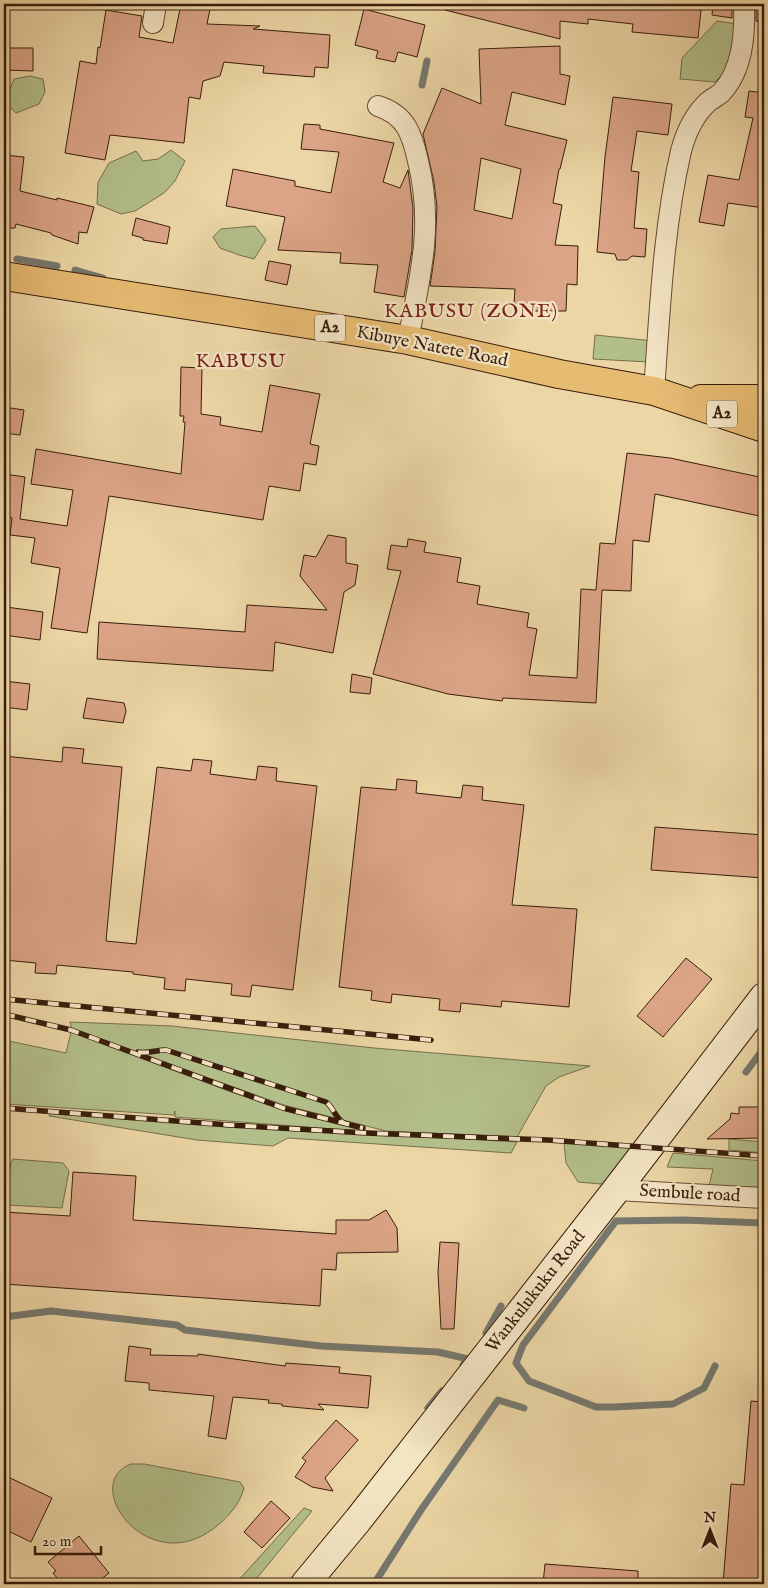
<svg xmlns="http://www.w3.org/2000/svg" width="768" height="1588" viewBox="0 0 768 1588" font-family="'IM FELL English',serif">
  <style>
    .green { fill: #b3bf8a; stroke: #766e4b }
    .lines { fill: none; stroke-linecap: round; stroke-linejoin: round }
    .stream { stroke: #767970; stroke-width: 7 }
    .building { fill: #dba486; stroke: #391d0c; fill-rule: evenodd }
    .street-casing { stroke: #664b32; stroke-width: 22 }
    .secondary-casing { stroke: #391d0c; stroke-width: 30 }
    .primary-casing { stroke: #391d0c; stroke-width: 30 }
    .street { stroke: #f3e4c4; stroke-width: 20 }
    .secondary { stroke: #f3e4c4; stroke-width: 28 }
    .primary { stroke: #e6bb72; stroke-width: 28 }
    .rail-casing { stroke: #391d0c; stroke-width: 5.5 }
    .rail { stroke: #f3e4c4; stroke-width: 4; stroke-dasharray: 11; stroke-linecap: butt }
    .labels { text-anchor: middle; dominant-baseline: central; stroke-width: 4.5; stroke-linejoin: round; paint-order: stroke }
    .shield { fill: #f3e4c4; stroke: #715943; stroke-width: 1 }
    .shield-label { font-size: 16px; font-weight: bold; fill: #391d0c }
    .street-label { font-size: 18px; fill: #391d0c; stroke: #f3e4c4 }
    .quarter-label { font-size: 20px; letter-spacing: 1px; fill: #7a1f14; stroke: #f3e4c4 }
  </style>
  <rect width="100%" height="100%" fill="#ecd6a5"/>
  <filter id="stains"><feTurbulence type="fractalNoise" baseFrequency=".004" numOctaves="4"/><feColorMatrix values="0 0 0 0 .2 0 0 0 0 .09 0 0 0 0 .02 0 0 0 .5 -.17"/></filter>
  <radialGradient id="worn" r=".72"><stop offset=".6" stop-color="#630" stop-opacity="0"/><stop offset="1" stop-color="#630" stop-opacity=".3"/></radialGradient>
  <g class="green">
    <path d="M717,21L743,25L736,61L715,82L680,79L682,58Z"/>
    <path d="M30,76L43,79L45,92L39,104L16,113L5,102L14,79Z"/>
    <path d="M171,150L185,161L175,181L164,193L135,211L121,214L97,204L98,182L109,163L136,151L143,161L158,159Z"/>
    <path d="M255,226L266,240L254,259L239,255L220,248L213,237L221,229Z"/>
    <path d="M595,335L654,341L649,362L593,359Z"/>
    <path d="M70,1022L172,1026L374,1048L590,1066L559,1077L546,1086L517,1137L386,1131L284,1105L72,1030Z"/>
    <path d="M71,1032L231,1092L284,1110L372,1132L175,1117V1111L174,1115L4,1104V1040L66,1053Z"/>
    <path d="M50,1112L284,1129L517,1142L511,1153L288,1138L273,1146L197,1140L49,1116Z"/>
    <path d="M729,1139L764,1142V1153L729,1150Z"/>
    <path d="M564,1142L661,1149L621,1176L601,1184L578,1182L566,1163Z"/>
    <path d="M673,1153L764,1161V1192L708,1190L713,1169L667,1167Z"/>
    <path d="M13,1159L63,1163L69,1171L62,1208L8,1205L10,1166Z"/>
    <path d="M131,1464H144L240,1482L244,1488C240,1503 230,1515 218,1525C150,1583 78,1484 131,1464Z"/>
    <path d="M304,1508L312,1511L252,1584H235Z"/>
  </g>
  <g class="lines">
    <g class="stream">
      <path d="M422,85L427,61"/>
      <path d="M17,259L57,266"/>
      <path d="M75,270L103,278"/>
      <path d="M746,1072L764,1048"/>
      <path d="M4,1317L51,1311L177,1325L185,1330L321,1346L438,1352L468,1359L463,1365"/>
      <path d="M486,1333L501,1306"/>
      <path d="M715,1366L704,1388L673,1404L614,1407H596L529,1381L516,1363L523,1345L616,1221L683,1220L764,1223"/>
      <path d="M428,1408L442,1391"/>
      <path d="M374,1584L421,1510L498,1400L524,1408"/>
    </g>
  </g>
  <g class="building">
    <path d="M181,4H211L207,24L260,26L253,29L330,35L328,68L315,67L314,77L263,73L264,66L224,62L220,76L203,81L200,99L189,97L184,143L110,135L105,160L65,153L80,61L96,64L98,47L100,48L106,10L142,16L139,37L173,43Z"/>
    <path d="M446,4H660L701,10L698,38L632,32L633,24L588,19V24L560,21V39L445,10Z"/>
    <path d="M713,4H732V18L712,15Z"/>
    <path d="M756,4H764V22L756,21Z"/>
    <path d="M364,9L425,25L417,57L398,52L395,62L376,58L378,51L355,45Z"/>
    <path d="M560,46V74L570,76L565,105L512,92L505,125L567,140L560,169H559L553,203L562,205L555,245L578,246L577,285L567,284L566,311H526V304H514L515,289L430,286L435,252L437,207L434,182L423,134L442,88L481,104L479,49ZM481,158L521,169L512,219L474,210Z"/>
    <path d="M4,48H33V71L4,70Z"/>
    <path d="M749,91L764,93V208L728,203L724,226L699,222L708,175L739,180L753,118L745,117Z"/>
    <path d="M613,97L672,104L668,135L637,131L631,171L639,172L634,228L647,229L645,257L632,256L627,260H617L615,254L597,252L605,157Z"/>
    <path d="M304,124L320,125V129L394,143L383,182L400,188L408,170L413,208L412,250L404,297L374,292L378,265L340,263L341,253L278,250L285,217L226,206L233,169L295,181V186L331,193L339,152L301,149Z"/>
    <path d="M4,155L24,157L20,191L57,200V198L94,207L87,233L79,232L78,244L52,235L51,233L16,224L15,228H4Z"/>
    <path d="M136,218L170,227L167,244L143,240V238L132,235Z"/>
    <path d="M269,261L291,265L287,285L265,280Z"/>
    <path d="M181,367L202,368L201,414L221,417L220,425L262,432L270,385L320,394L310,444L319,446L316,465L304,463L300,491L269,486L263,520L109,496L87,633L51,628L60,568L31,563L35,538L10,535L12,518L4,517V474L25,477L20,519L67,526L73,490L31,484L36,449L181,474L185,422H183L184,416H180Z"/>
    <path d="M4,407L24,410L20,435L4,433Z"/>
    <path d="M627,453L670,458L764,478V517L655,494L649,542L633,540L631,591L602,590L596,703L503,698L502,701L448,694L373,674L401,571L387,569L391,545L407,547L408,539L426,542L424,552L461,558L457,582L480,586L477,604L529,613L527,627L537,629L529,675L577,678L581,589L596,590L600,543L615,544Z"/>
    <path d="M328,535L346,538V563L358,565L355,585L344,592L333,653L275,642L273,671L97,659L99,622L245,632L247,605L327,610L300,576L304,555L316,557Z"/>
    <path d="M6,607L43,612L40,640L4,635Z"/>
    <path d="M352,674L372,678L370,694L350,692Z"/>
    <path d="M4,681L30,684L27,710L4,707Z"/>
    <path d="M87,698L124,703L126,711L123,723L83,718Z"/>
    <path d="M63,747L84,749L82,763L122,767L106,941L136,944L157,767L191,771L193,759L212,761L210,774L256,780L258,766L277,768L276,781L317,786L293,990L252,985L250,997L231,995L232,984L186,979L185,991L164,989L165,978L133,974V972L57,965L56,974L35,973L36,963L4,960V756L62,762Z"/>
    <path d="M397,779L417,781L416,793L461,798L463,785L483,787L482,800L524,805L512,905L577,909L569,1007L502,1001L501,1007L461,1003L460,1012L439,1010L440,999L392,994L391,1003L371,1000L372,991L339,987L361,787L396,790Z"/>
    <path d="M655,827L764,835V878L651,870Z"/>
    <path d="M686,958L712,979L663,1037L637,1016Z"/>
    <path d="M739,1107H764V1138L707,1139L730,1119L731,1113L739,1114Z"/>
    <path d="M73,1172L136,1176L133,1220L336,1234V1220H369L386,1210L397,1228L398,1252L337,1253L336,1270L322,1269L320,1306L4,1284V1212L70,1216Z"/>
    <path d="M440,1242L459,1243L454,1329H441L438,1272Z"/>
    <path d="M129,1346L151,1349L150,1355L198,1356V1354L285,1366L286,1363L340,1367L339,1373L371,1376L368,1408L318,1404L324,1410L282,1406V1404L268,1403L269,1400L233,1397L226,1439L208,1436L214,1396L149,1390V1383L125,1381Z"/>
    <path d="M751,1401L764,1402V1584H723L731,1484L744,1485Z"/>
    <path d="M336,1420L358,1440L325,1478L333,1491L312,1487L295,1477L306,1461L302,1458Z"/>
    <path d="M4,1475L52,1498L31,1542L4,1529Z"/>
    <path d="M271,1501L290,1518L262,1548L244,1532Z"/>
    <path d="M79,1536L109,1573L95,1584H62L53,1573L56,1571L48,1562Z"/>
    <path d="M545,1564L638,1571V1584H543Z"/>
  </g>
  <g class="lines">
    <g class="street-casing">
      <g id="street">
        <path d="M153,23L156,4"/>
        <path d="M378,106C406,115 412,134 418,161C434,225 420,277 408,340"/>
        <path d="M654,391C660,310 663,230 681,151C686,132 694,115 708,102C712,99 717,96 721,93C743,70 745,34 744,4"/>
        <path d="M616,1190L764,1198"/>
      </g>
    </g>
    <g class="secondary-casing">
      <path id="secondary" d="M305,1584L358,1520L616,1190L764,997"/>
    </g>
    <g class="primary-casing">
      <g id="primary">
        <path d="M4,276L408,340L559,374L654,391L764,428"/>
        <path d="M701,399H764"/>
      </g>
    </g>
    <use href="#street" class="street"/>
    <use href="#secondary" class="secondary"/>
    <use href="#primary" class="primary"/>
    <g class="rail-casing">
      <g id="rail">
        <path d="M4,999L431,1040"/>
        <path d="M4,1014L71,1030L93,1038L283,1108L363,1128"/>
        <path d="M138,1052C148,1054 156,1050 166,1050L326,1102C334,1108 335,1118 344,1123"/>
        <path d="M4,1108L229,1125L366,1133L548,1140L764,1156"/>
      </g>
    </g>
    <use href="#rail" class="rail"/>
  </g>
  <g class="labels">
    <g class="shield">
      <rect x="315" y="314.5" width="30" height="27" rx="4"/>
      <rect x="707" y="400.5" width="30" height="27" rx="4"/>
    </g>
    <g class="shield-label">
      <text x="330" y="328">A2</text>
      <text x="722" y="414">A2</text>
    </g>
    <g class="street-label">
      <text transform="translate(432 347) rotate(11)">Kibuye Natete Road</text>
      <text transform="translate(690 1194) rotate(3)">Sembule road</text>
      <text transform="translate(536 1292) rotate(-52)">Wankulukuku Road</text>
    </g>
    <g class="quarter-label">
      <text x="471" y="311">KABUSU (ZONE)</text>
      <text x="241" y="361">KABUSU</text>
    </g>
  </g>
  <rect width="768" height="1588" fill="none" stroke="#ecd6a5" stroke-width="20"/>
  <rect x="5" y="5" width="758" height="1578" fill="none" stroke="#391d0c" stroke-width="2.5"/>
  <rect x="10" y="10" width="748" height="1568" fill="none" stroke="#391d0c"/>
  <g transform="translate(710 1530)" stroke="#f3e4c4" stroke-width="4" paint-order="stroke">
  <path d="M0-4L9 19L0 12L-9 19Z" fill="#391d0c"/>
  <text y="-8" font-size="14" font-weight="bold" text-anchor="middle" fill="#391d0c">N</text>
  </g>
  <path d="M35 1546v8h66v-8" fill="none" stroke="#391d0c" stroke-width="2.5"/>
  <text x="42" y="1546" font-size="15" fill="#391d0c" stroke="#f3e4c4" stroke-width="4" paint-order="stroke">20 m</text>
  <rect width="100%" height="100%" filter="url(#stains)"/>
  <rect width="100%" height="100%" fill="url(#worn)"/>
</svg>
